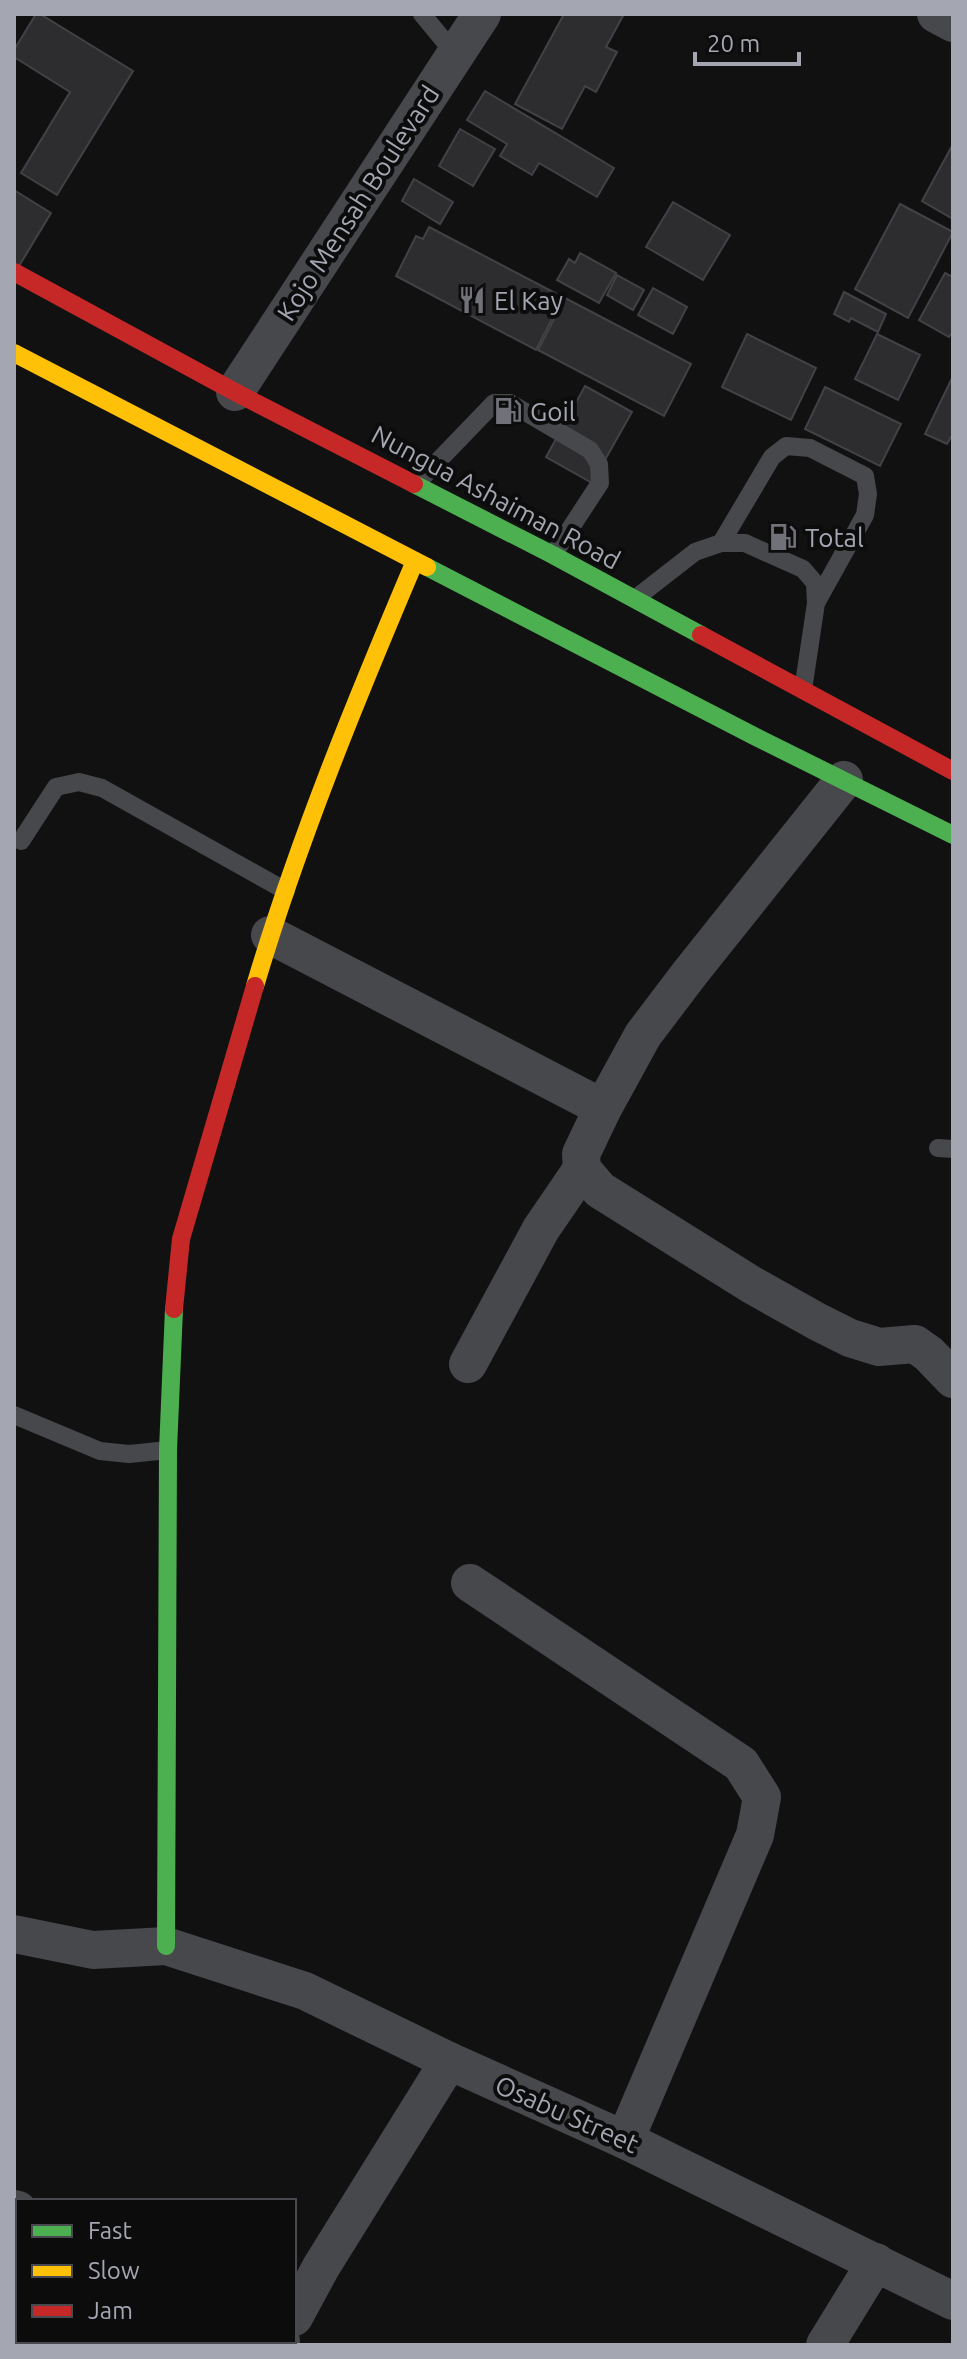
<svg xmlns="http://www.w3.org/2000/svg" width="967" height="2359" viewBox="0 0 967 2359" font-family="Ubuntu,sans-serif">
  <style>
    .building { fill: #2d2d2f; stroke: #414245; stroke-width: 2 }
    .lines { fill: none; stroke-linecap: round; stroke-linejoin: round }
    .lane { stroke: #47484b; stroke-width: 18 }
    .street { stroke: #47484b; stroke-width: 38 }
    .fast { stroke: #4caf50; stroke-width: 18 }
    .slow { stroke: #ffc107; stroke-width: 18 }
    .jam { stroke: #c62828; stroke-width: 18 }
    .labels { text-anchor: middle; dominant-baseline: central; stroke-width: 8; stroke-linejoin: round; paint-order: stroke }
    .street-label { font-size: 26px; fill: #a4a6b1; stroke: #0c0c0d }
    .poi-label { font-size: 26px; fill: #a4a6b1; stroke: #0c0c0d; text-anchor: start }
  </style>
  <rect width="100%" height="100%" fill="#111112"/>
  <g class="building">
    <path d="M36,14H40L133,71L57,195L21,173L70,92L14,57V50Z"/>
    <path d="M564,14H624L606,47L617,52L596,92L585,86L562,129L515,104Z"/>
    <path d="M485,91L614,168L597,197L539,163L532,175L500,156L507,144L467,120Z"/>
    <path d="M460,129L495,149L473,186L439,166Z"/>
    <path d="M953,144V219L922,201Z"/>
    <path d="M414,179L453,202L440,224L402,201Z"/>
    <path d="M14,190L51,213L16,271L14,270Z"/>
    <path d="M673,202L730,235L703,280L646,247Z"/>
    <path d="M900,204L953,232L908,318L855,289Z"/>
    <path d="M429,227L559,295L555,303L559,305L536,350L396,276L416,236L423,239Z"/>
    <path d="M580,253L616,273L599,303L557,280L569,259L575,263Z"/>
    <path d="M945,273L953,277V331L949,337L919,320Z"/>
    <path d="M617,275L644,290L633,310L607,295Z"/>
    <path d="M653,288L687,307L673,334L638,315Z"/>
    <path d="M844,292L886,314L878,332L851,318L849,322L834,314Z"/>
    <path d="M565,298L691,364L664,416L538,350Z"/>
    <path d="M747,334L816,368L791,420L722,387Z"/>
    <path d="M877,334L920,355L898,400L855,379Z"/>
    <path d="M953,376V433L947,444L925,434Z"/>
    <path d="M585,386L632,412L592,483L546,457Z"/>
    <path d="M825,387L901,424L880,466L805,429Z"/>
  </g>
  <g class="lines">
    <g class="lane">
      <path d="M422,14L455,54"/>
      <path d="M416,484L494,403H510L590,450L599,464L600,483L553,555"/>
      <path d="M721,543L772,457L786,446L810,448L865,476L868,494L865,515L816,603"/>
      <path d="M636,598L695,552L721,543H745L803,569L815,583L816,603L803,690"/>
      <path d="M21,841L56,787L79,782L102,788L286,891"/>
      <path d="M938,1148L953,1149"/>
      <path d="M14,1415L100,1451L129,1454L168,1450"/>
    </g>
    <g class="street">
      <path d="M936,14L953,23"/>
      <path d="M235,392L482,14"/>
      <path d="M844,780L690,973L643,1035L603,1108L581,1154L582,1169L600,1190L752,1285L818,1322L850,1338L879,1347L915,1344L929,1354L953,1379"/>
      <path d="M270,935L603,1108"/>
      <path d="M468,1364L541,1229L582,1169"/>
      <path d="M470,1583L741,1764L762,1797L755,1835L625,2140"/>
      <path d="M14,1934L93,1950L166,1946L305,1991L449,2061L625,2140L953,2301"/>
      <path d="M14,2209L18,2210"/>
      <path d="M294,2317L321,2267L449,2061"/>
      <path d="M279,2345L281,2341"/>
      <path d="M825,2345L876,2262"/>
    </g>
    <g class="fast">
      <path d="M414,484L553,555L701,635"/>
      <path d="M427,567L756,737L953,835"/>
      <path d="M166,1946L168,1450L174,1309"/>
    </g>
    <g class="slow">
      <path d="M14,353L427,567"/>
      <path d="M255,986C298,841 356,700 415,561"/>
    </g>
    <g class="jam">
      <path d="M14,272L235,392L414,484"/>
      <path d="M701,635L953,771"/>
      <path d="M174,1309L181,1239L255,986"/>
    </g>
  </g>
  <defs>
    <g id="restaurant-bare" transform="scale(2.16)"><path d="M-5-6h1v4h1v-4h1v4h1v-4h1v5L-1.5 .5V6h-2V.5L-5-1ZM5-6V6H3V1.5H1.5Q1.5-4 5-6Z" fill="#717279" stroke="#0c0c0d" stroke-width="2.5" paint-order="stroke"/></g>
    <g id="fuel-bare" transform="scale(2.16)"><path d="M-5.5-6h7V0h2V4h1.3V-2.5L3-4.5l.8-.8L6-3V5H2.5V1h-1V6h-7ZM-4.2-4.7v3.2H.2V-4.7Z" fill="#717279" stroke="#0c0c0d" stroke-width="2.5" paint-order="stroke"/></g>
  </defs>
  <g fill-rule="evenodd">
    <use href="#restaurant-bare" x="472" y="300"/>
    <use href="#fuel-bare" x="508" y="411"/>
    <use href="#fuel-bare" x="783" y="537"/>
  </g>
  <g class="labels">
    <g class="street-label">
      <text transform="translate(358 203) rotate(-57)">Kojo Mensah Boulevard</text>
      <text transform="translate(496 497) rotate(28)">Nungua Ashaiman Road</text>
      <text transform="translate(567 2114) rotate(24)">Osabu Street</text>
    </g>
    <g class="poi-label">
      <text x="494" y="300">El Kay</text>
      <text x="530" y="411">Goil</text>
      <text x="805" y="537">Total</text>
    </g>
  </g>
  <rect width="967" height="2359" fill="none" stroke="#a4a6b1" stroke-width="32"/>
  <rect x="16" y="2199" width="280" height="144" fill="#0c0c0d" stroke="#494a4f" stroke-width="2"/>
  <rect x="32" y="2225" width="40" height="12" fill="#4caf50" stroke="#494a4f" stroke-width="2"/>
  <text x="88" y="2239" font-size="24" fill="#a4a6b1">Fast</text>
  <rect x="32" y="2265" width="40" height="12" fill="#ffc107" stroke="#494a4f" stroke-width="2"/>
  <text x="88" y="2279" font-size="24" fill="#a4a6b1">Slow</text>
  <rect x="32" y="2305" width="40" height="12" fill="#c62828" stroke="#494a4f" stroke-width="2"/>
  <text x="88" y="2319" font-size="24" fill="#a4a6b1">Jam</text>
  <path d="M695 52v12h104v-12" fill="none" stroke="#a4a6b1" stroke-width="4"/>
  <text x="707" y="52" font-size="24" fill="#a4a6b1" stroke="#0c0c0d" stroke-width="6" paint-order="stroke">20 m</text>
</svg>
